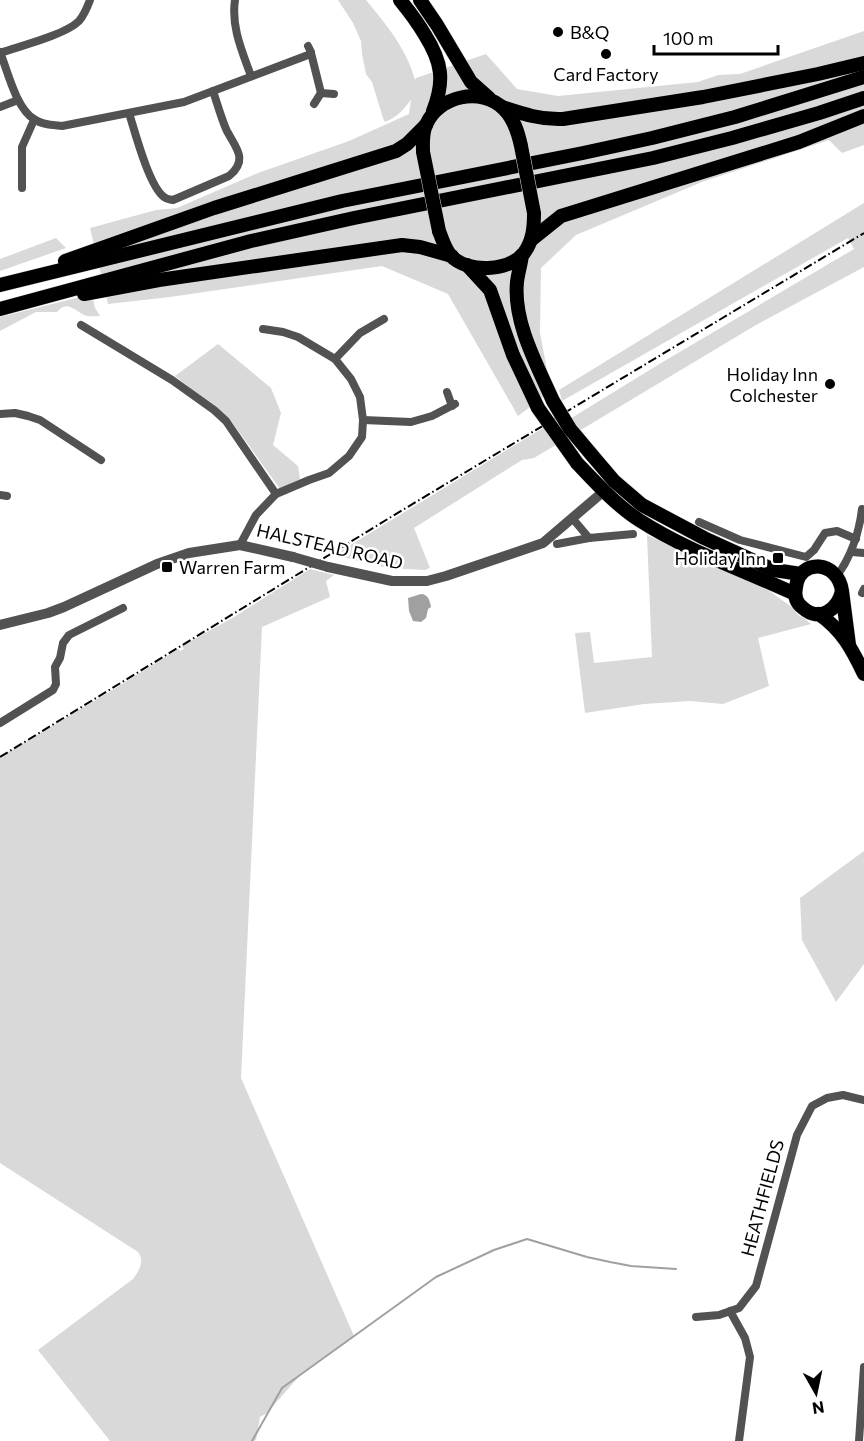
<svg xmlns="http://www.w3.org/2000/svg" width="864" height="1441" viewBox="0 0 864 1441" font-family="Commissioner,sans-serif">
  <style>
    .green { fill: #d9d9d9 }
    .water { fill: #a0a0a0 }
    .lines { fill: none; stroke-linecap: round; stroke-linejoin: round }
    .stream { stroke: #a0a0a0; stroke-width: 2 }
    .primary-casing { stroke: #dbdbdb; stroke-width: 15 }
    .trunk-casing { stroke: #dbdbdb; stroke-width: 15 }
    .minor { stroke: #525252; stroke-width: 8 }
    .tertiary { stroke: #525252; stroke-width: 10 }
    .primary { stroke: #000; stroke-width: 14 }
    .trunk { stroke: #000; stroke-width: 14 }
    .rail { stroke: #000; stroke-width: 2; stroke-dasharray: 9 3 1.5 3; stroke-linecap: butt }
    .primary-bridge-casing { stroke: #dbdbdb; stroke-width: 15; stroke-linecap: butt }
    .tertiary-bridge { stroke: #525252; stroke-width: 10 }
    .primary-bridge { stroke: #000; stroke-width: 14 }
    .poi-dot { fill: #000; stroke: #fff; stroke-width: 2 }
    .labels { text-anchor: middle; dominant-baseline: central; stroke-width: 5; stroke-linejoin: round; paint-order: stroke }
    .poi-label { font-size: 18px; fill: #000; stroke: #fff; text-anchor: start }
    .street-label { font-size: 18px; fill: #000; stroke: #fff }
  </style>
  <rect width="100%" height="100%" fill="#fff"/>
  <g class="green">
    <path d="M338,0H366C385,23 407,49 415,80L416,78L486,54L517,89L558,96L698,82L718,75L740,74L864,31V145L842,153L829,140L702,182L576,235L541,268L540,333L551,391L518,416L448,294L382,266L170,297L108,304L90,228L156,210L177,208L258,173L349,141L409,114L411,99C405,109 397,117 385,122L383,118L372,82L366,74L362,54L361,41L353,23Z"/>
    <path d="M864,203V267L756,325L534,458L522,460L414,528L430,568L425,570L388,568L334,555L543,428L547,433L661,363L854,249L848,238L562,401L559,390Z"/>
    <path d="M56,238L66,248L0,271V259Z"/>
    <path d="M80,297L82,301L93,299L95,308L100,316C95,316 88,317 84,315C74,310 67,300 57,312H36L0,331V317Z"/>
    <path d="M218,344L271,388L281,413L273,445L298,466L300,479L280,489L232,422L175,376Z"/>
    <path d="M647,535L768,590L793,608L798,615L804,618L811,624L758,638L769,686L723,704L690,701L644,704L585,713L575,633L590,632L594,663L652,657Z"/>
    <path d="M310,569L334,575L326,581L330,597L262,627L241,1078L354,1336L303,1372L267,1413L260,1417L256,1440L254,1441H110L38,1350L133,1279C139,1271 145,1261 138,1252L0,1163V757L109,692L178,649L180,651L184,649L182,646L234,617Z"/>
    <path d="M864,851V964L836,1002L802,940L800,898Z"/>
  </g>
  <path class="water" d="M421,594C428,594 430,601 431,607L428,609L426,618L421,622L413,621L409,611L408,598Z"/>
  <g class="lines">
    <path class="stream" d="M252,1441L282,1388L436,1277L494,1250L527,1239L587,1257L610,1262L631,1266L676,1269"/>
    <g class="primary-casing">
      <g id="primary">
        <path d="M400,0C409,11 418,23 425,35C442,62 445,81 433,111"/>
        <path d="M420,0L437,25L471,82L489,98"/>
        <path d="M423,152C423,144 422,133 426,125C438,96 481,86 504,109C514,119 518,132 521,146"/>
        <path d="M439,231C442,239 445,249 451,256C468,273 508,272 524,253C533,241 534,227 534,213"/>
        <path d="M522,255C521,264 518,273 517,282C513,322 537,365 553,401"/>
        <path d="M467,265L490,290L513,355L538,408"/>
        <path d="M591,454L614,481L642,505L704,538L774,570L801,574"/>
        <path d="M577,463C596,483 616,505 639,520C687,551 743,570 795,594"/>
        <path d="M842,591C838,609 820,623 803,608C796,603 794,596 796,587C799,558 838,560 842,591L849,645"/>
        <path d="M819,614C842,630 852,649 864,674"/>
      </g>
    </g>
    <g class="trunk-casing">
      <g id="trunk">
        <path d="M502,107C523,114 541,120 563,119L703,97L818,74L864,63"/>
        <path d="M531,240L561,216L799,142L864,116"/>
        <path d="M65,261L214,208L396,151L407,144L426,125"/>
        <path d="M0,285L342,201L583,153L652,138L735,117L864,77"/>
        <path d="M84,294L159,280L402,245L420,247L452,256"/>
        <path d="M0,309L251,241L354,218L653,158L732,138L819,113L864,98"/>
      </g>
    </g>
    <g class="minor">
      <path d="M235,0C231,27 242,51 251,76"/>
      <path d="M0,52C8,72 16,108 34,119C42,125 53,125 62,126L184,102L308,55L311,52L308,46"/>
      <path d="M0,53C20,46 65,35 79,21C84,15 87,8 90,0"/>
      <path d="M311,53L321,93L334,94"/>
      <path d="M314,104L321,93"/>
      <path d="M0,107L18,100"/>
      <path d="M129,113C135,132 149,186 164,197C168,200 169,199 173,200L229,176C250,159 234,146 226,129C221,117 217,103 213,91"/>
      <path d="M22,188V147L34,120"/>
      <path d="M81,325L172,380L214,410L226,421L276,494"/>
      <path d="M335,359L360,333L384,319"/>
      <path d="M447,392L452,406"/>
      <path d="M0,414L15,413L28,416L40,420L101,460"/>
      <path d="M363,420L411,422L432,416L455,404"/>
      <path d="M0,495L7,496"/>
      <path d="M573,519L589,538L633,534"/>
      <path d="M699,522L740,540L806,557L814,550L825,533L837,531L856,539"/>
      <path d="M557,544L589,538"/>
      <path d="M240,545L256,515L276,494L309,480L329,473L349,456L362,437L363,420L360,397L351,379L335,359L298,337L283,332L263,329"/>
      <path d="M852,552L864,553"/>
      <path d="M837,576C852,555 859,534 862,509"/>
      <path d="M862,593L864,589"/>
      <path d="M0,723L53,690L56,684L55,667L60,658L63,643L69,635L123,608"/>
      <path d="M730,1311L745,1338L750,1357L739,1441"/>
      <path d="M696,1317L719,1315L739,1308L756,1286L797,1135L812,1106L827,1098L843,1095L864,1100"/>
      <path d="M859,1441L864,1367"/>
    </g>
    <g class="tertiary">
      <path d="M328,567L392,581H427L446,576L543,543L604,491"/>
      <path d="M0,625L48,613L64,607L157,564L189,553L240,545L293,557"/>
    </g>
    <use href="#primary" class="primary"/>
    <use href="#trunk" class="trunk"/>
    <path class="rail" d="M0,757L391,517L864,233"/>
    <g class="primary-bridge-casing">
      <g id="primary-bridge">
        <path d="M521,146L534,213"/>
        <path d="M423,152L439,231"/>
        <path d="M553,401L570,429L591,454"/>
        <path d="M538,408L577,463"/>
      </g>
    </g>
    <path class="tertiary-bridge" d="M293,557L328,567"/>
    <use href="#primary-bridge" class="primary-bridge"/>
  </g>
  <g class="poi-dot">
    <circle cx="558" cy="32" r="6"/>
    <circle cx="606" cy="54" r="6"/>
    <circle cx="830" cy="384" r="6"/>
    <rect x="772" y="552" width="12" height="12" rx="3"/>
    <rect x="161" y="561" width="12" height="12" rx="3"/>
  </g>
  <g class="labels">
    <g class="poi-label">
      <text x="570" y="32">B&amp;Q</text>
      <text x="606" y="74" text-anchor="middle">Card Factory</text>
      <text x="818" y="374" text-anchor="end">Holiday Inn<tspan x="818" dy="21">Colchester</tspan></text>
      <text x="766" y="558" text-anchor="end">Holiday Inn</text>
      <text x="179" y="567">Warren Farm</text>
    </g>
    <g class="street-label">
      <text transform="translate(330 546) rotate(13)">HALSTEAD ROAD</text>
      <text transform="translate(762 1198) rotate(-75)">HEATHFIELDS</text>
    </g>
  </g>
  <g transform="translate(816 1393) rotate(171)" stroke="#ffffff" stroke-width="4.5" paint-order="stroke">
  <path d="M0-4.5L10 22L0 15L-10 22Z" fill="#000000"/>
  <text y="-9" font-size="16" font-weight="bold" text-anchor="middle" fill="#000000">N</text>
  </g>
  <path d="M654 45v9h124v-9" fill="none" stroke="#000000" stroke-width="3"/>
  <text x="663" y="45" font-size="18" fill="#000000" stroke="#ffffff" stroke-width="4.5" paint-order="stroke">100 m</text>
</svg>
